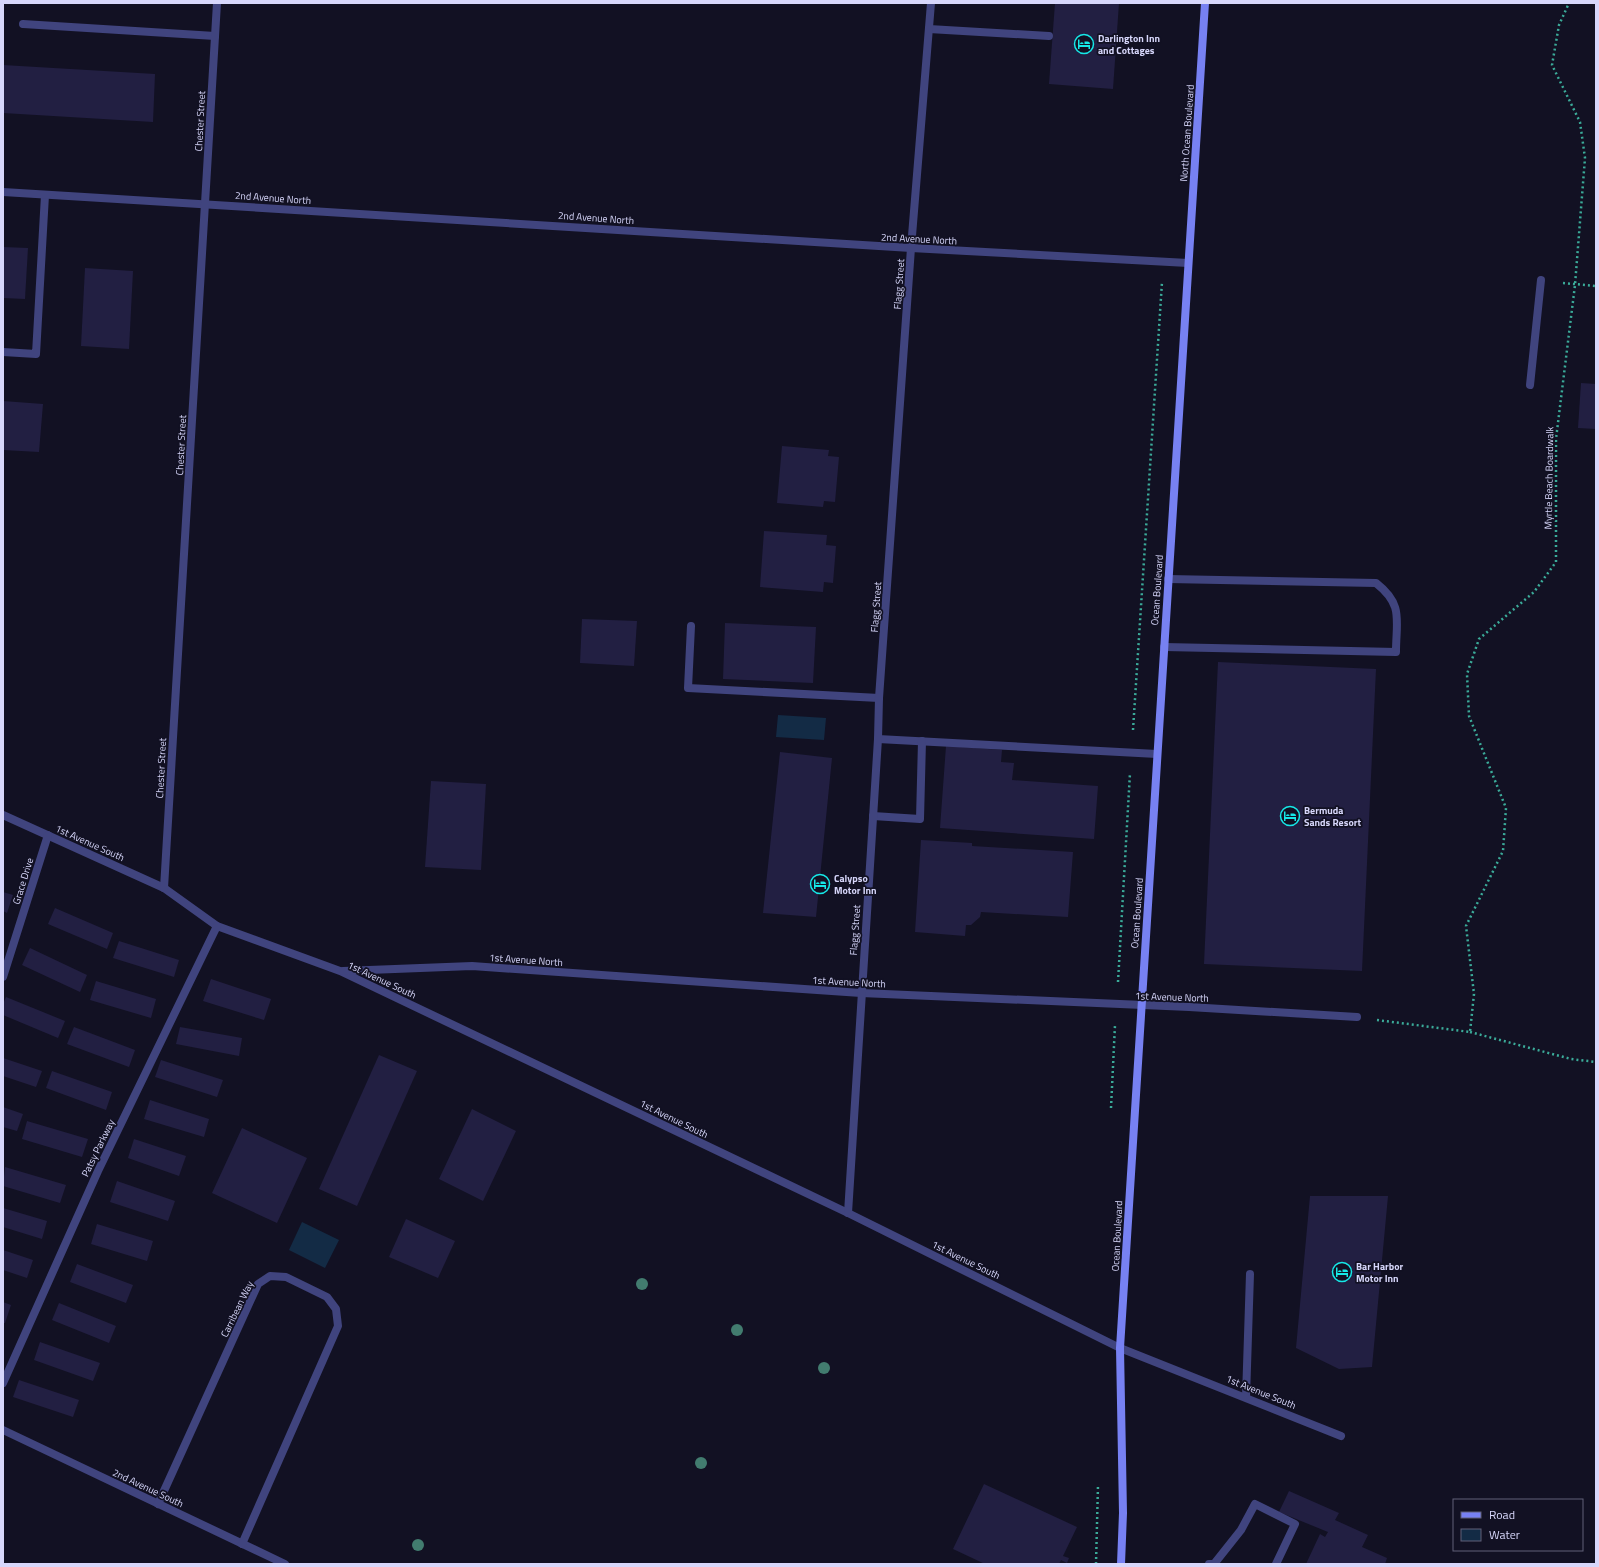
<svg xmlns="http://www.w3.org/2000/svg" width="1599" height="1567" viewBox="0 0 1599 1567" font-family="'Titillium Web',sans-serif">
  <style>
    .water { fill: #132b45 }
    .building { fill: #221f42 }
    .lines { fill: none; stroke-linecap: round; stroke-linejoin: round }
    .path { stroke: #3bab99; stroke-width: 2.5; stroke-dasharray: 2 3; stroke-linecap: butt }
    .lane { stroke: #40447e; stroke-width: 8 }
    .street { stroke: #40447e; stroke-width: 8 }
    .secondary { stroke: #7781f2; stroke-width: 8 }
    .tree { fill: #427c6f }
    .labels { text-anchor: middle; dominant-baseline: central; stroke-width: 3.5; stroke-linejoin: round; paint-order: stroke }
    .poi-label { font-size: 10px; font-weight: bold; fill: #d7d7fb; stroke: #121123; text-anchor: start }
    .street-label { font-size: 10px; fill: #d7d7fb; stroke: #121123 }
  </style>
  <rect width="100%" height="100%" fill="#121123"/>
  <g class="water">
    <path d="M778,715L826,718L824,740L776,737Z"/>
    <path d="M302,1222L339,1240L325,1268L289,1250Z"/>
  </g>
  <g class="building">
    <path d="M1055,3H1119L1113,89L1049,84Z"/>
    <path d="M3,65L155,74L153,122L3,113Z"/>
    <path d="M3,247L28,248L25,299L3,298Z"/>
    <path d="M85,268L133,271L129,349L81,346Z"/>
    <path d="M1581,383L1596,384V429L1578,428Z"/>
    <path d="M3,401L43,404L39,452L3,450Z"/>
    <path d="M782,446L829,450L828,456L839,457L835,502L824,501L823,507L777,503Z"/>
    <path d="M764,531L827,535L826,545L836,546L833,583L824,582L823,592L760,587Z"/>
    <path d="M582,619L637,621L634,666L580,663Z"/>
    <path d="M725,623L816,627L813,683L723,679Z"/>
    <path d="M1218,662L1376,669L1362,971L1204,964Z"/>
    <path d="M946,746L1002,750L1001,762L1014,763L1012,780L1098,786L1094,839L940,828Z"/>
    <path d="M780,752L832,758L816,917L763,913Z"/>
    <path d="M431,781L486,784L481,870L425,867Z"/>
    <path d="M921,840L972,843V846L1073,852L1068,917L981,912L980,917L971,925H966L965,936L915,932Z"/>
    <path d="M3,892L13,895L7,913L3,911Z"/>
    <path d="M55,908L113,933L107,949L48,924Z"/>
    <path d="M119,941L179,960L174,977L113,958Z"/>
    <path d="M30,948L87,975L80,992L22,965Z"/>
    <path d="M211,979L271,999L264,1020L203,1001Z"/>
    <path d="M96,981L156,999L151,1018L90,1000Z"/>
    <path d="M6,997L65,1021L58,1038L3,1015V1004Z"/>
    <path d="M74,1027L135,1050L129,1067L67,1044Z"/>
    <path d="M180,1027L242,1038L239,1056L176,1044Z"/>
    <path d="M379,1055L417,1071L357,1206L319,1189Z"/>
    <path d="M3,1058L42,1071L36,1087L3,1076Z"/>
    <path d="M161,1060L223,1080L217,1097L155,1077Z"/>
    <path d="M52,1071L112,1092L106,1110L46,1088Z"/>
    <path d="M150,1100L209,1119L204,1137L144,1119Z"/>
    <path d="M3,1107L23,1114L17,1131L3,1127Z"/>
    <path d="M472,1109L516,1131L483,1201L439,1179Z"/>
    <path d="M27,1121L88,1139L82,1157L22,1139Z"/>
    <path d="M242,1128L307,1158L277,1223L212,1193Z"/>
    <path d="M134,1139L186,1156L179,1176L128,1158Z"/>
    <path d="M5,1167L66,1185L60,1203L3,1186Z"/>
    <path d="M117,1181L175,1201L168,1221L110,1202Z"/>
    <path d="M1310,1196H1388L1372,1367L1339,1369L1296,1348Z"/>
    <path d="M3,1208L47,1221L42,1239L3,1227Z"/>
    <path d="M406,1219L455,1241L438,1278L389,1257Z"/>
    <path d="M97,1224L153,1241L147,1261L91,1244Z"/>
    <path d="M3,1250L33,1260L27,1278L3,1270Z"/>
    <path d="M77,1264L133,1285L126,1303L70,1282Z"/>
    <path d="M3,1302L11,1305L5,1323H3Z"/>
    <path d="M59,1303L116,1326L109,1343L52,1320Z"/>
    <path d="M40,1342L100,1363L93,1381L34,1360Z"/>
    <path d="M19,1380L79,1400L73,1417L13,1397Z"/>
    <path d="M984,1484L1077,1527L1063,1556L1069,1558L1067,1563L1061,1560L1059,1564H985L953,1549Z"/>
    <path d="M1289,1491L1339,1513L1335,1520L1368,1535L1362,1547L1387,1558L1385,1564H1306L1320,1534L1325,1537L1328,1532L1279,1512Z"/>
  </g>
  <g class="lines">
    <g class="path">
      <path d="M1563,283L1596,286"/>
      <path d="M1133,730L1162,282"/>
      <path d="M1118,982L1130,773"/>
      <path d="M1377,1020L1470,1032L1474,994L1466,926L1503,851L1506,808L1469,716L1467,674L1479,639L1534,592L1556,562V439L1575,285L1585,158L1580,122L1552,65L1559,25L1569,3"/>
      <path d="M1470,1032L1571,1059L1596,1062"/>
      <path d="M1111,1108L1115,1025"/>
      <path d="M1096,1564L1098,1485"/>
    </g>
    <g class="lane">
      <path d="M23,24L215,36"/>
      <path d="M929,29L1049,36"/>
      <path d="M3,352L36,354L45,195"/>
      <path d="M1530,385L1541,280"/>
      <path d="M691,626L688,688L879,698"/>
      <path d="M1164,647L1396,652C1396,620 1404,605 1376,583L1168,579"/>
      <path d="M878,739L1157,754"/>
      <path d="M873,816L920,819L922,741"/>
      <path d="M1246,1397L1250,1274"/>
      <path d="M1209,1564H1214L1241,1530L1255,1504L1295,1524L1276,1564"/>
    </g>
    <g class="street">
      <path d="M3,192L911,248L1188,263"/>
      <path d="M3,815L164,888L217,926L340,971L848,1213L1120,1348L1341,1436"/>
      <path d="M164,888L217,3"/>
      <path d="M343,971L472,966L861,993L1189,1007L1357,1017"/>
      <path d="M3,977L48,835"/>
      <path d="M848,1213L878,739L879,698L911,248L931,3"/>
      <path d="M3,1383L98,1171L217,926"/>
      <path d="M3,1430L285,1564"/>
      <path d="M158,1504L258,1284L270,1276L286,1277L327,1297L336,1309L338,1326L242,1544"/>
    </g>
    <path class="secondary" d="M1121,1564L1123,1513L1120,1348L1205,3"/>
  </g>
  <g class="tree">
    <circle cx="642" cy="1284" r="6"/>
    <circle cx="737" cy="1330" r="6"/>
    <circle cx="824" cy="1368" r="6"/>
    <circle cx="701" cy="1463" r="6"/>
    <circle cx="418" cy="1545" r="6"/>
  </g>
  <defs>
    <g id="hotel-ring" transform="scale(1)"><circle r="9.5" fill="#121123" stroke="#16e8e7" stroke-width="1.5"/><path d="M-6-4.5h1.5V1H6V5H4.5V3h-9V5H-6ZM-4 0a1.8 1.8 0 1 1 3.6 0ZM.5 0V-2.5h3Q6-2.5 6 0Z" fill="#16e8e7"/></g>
  </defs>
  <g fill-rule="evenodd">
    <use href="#hotel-ring" x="1084" y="44"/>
    <use href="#hotel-ring" x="1290" y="816"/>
    <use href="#hotel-ring" x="820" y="884"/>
    <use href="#hotel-ring" x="1342" y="1272"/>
  </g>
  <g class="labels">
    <g class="poi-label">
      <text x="1098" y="38">Darlington Inn<tspan x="1098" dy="12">and Cottages</tspan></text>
      <text x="1304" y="810">Bermuda<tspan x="1304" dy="12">Sands Resort</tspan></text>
      <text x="834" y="878">Calypso<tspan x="834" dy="12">Motor Inn</tspan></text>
      <text x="1356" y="1266">Bar Harbor<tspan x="1356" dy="12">Motor Inn</tspan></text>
    </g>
    <g class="street-label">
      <text transform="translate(200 121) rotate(-87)">Chester Street</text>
      <text transform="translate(1187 133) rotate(-86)">North Ocean Boulevard</text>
      <text transform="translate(273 198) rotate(4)">2nd Avenue North</text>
      <text transform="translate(596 218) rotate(4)">2nd Avenue North</text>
      <text transform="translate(919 239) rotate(3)">2nd Avenue North</text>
      <text transform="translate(899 284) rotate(-86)">Flagg Street</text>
      <text transform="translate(181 445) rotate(-87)">Chester Street</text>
      <text transform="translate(1549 478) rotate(-89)">Myrtle Beach Boardwalk</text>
      <text transform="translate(1157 590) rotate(-86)">Ocean Boulevard</text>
      <text transform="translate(876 607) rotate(-86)">Flagg Street</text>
      <text transform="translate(161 768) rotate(-87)">Chester Street</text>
      <text transform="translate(90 843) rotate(24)">1st Avenue South</text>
      <text transform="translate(23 881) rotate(-73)">Grace Drive</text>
      <text transform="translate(1137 913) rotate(-86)">Ocean Boulevard</text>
      <text transform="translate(855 930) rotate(-86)">Flagg Street</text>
      <text transform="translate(526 960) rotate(4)">1st Avenue North</text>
      <text transform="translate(382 980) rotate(25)">1st Avenue South</text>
      <text transform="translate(849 982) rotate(3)">1st Avenue North</text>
      <text transform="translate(1172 997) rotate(2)">1st Avenue North</text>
      <text transform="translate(674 1119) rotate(26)">1st Avenue South</text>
      <text transform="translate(98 1148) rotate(-64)">Patsy Parkway</text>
      <text transform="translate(1117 1236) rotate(-87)">Ocean Boulevard</text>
      <text transform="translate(966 1260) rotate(26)">1st Avenue South</text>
      <text transform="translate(237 1309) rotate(-64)">Carribean Way</text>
      <text transform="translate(1261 1392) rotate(22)">1st Avenue South</text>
      <text transform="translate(148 1488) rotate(25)">2nd Avenue South</text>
    </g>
  </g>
  <rect width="1599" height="1567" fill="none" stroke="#d7d7fb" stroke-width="8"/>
  <rect x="1453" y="1499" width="130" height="52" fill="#121123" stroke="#616079"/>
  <rect x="1461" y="1512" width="20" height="6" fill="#7781f2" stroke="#616079"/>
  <text x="1489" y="1519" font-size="12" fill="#d7d7fb">Road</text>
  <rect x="1461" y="1529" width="20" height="12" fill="#132b45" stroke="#616079"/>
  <text x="1489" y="1539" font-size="12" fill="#d7d7fb">Water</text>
</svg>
